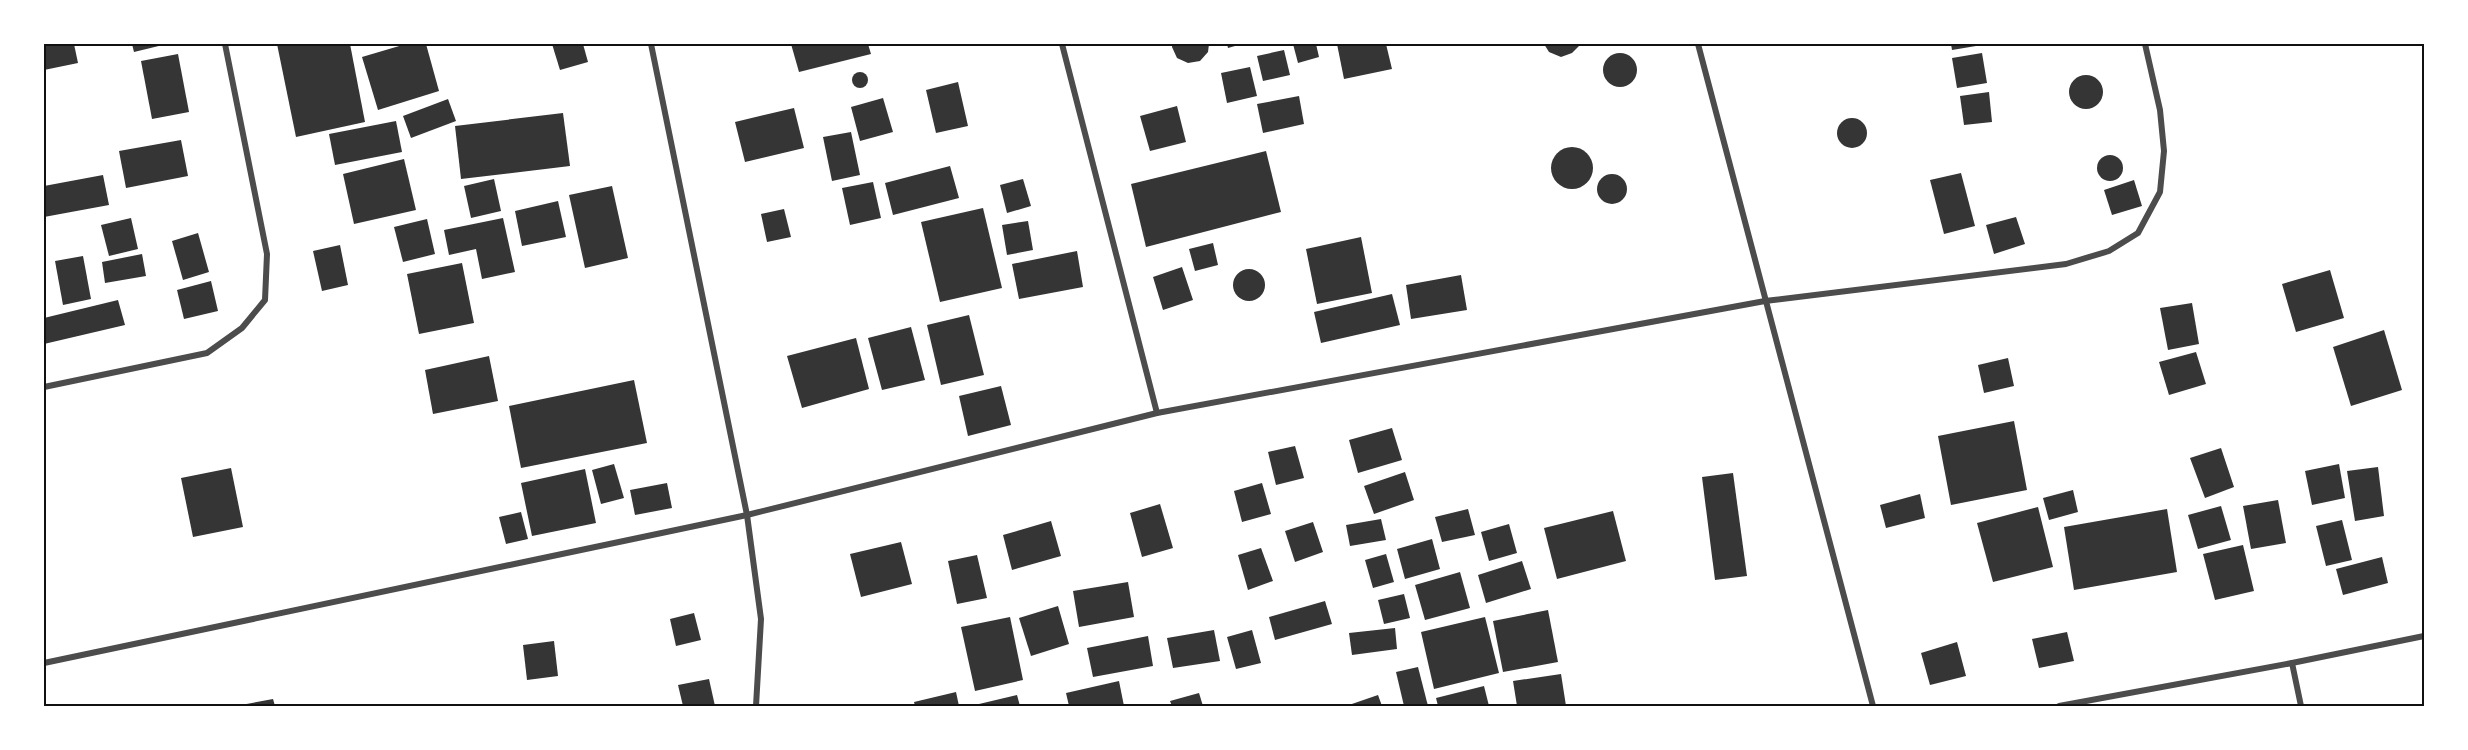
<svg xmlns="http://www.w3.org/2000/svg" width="2468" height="750" viewBox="0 0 2468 750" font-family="'Space Grotesk',sans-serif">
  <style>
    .building { fill: #353535 }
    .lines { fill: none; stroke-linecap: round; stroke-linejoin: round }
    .minor { stroke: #4c4c4c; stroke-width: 6 }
    .neatline { fill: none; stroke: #111; stroke-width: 2 }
  </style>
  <rect width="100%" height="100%" fill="#fff"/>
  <g class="building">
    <path d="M44,44H74L78,63L44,70Z"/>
    <path d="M132,44H167L134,52Z"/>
    <path d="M277,44H350L365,122L296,137Z"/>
    <path d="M406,44H426L439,91L378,110L362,57Z"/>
    <path d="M552,44H583L588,62L560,70Z"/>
    <path d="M791,44H868L871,54L799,72Z"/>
    <path d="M1172,44H1209L1208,52L1200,61L1188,63L1177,58L1172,47Z"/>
    <path d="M1227,44H1242L1228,48Z"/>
    <path d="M1293,44H1316L1319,57L1298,63Z"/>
    <path d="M1337,44H1386L1392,69L1344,79Z"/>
    <path d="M1544,44H1581L1572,53L1561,57L1549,52Z"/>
    <path d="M1951,44H1982V45L1952,50Z"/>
    <path d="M1284,50L1290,75L1263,81L1257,56Z"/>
    <circle cx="1620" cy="70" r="17"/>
    <path d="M1982,53L1987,83L1957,88L1952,58Z"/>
    <path d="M178,54L189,112L152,119L141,61Z"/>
    <path d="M1250,67L1257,96L1227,103L1221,73Z"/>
    <circle cx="860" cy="80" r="8"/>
    <circle cx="2086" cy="92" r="17"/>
    <path d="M958,82L968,126L936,133L926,90Z"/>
    <path d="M1989,92L1992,122L1964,125L1960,96Z"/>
    <path d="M1299,96L1304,124L1263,133L1257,104Z"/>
    <path d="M883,98L893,132L860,141L851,107Z"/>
    <path d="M448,99L456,121L411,138L403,116Z"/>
    <path d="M1177,106L1186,142L1150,151L1140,116Z"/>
    <path d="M794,108L804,148L745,162L735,122Z"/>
    <path d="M563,113L570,166L461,179L455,126Z"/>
    <circle cx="1852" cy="133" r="15"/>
    <path d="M396,121L402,152L335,165L329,134Z"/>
    <path d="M851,132L860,175L832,181L823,137Z"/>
    <path d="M181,140L188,176L126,188L119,151Z"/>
    <circle cx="1572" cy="168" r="21"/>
    <path d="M1266,151L1281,212L1146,247L1131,184Z"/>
    <circle cx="2110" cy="168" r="13"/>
    <path d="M404,159L416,210L354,224L343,174Z"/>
    <path d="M950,166L959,198L893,215L885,183Z"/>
    <path d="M1961,173L1975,226L1944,234L1930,180Z"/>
    <circle cx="1612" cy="189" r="15"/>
    <path d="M103,175L109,205L44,217V186Z"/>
    <path d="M494,179L501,211L471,218L464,186Z"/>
    <path d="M1023,179L1031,206L1007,213L1000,185Z"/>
    <path d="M2134,180L2142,206L2112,215L2104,190Z"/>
    <path d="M873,182L881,218L850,225L842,188Z"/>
    <path d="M612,186L628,258L585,268L569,195Z"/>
    <path d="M558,201L566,237L522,246L515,211Z"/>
    <path d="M983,208L1002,288L940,302L921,222Z"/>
    <path d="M784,209L791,237L767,242L761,214Z"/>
    <path d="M2016,217L2025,244L1994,254L1986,225Z"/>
    <path d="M131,218L138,249L109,256L101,225Z"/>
    <path d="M503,218L515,272L482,279L476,249L449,255L444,230Z"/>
    <path d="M427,219L435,254L403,262L394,227Z"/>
    <path d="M1028,221L1033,250L1007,255L1002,225Z"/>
    <path d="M198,233L209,272L183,280L172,241Z"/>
    <path d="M1361,237L1372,293L1317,304L1306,249Z"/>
    <path d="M1213,243L1218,265L1195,271L1189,249Z"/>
    <path d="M340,245L348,285L322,291L313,251Z"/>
    <path d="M1077,251L1083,287L1019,299L1012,264Z"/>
    <path d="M142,254L146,276L105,283L102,262Z"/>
    <path d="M83,256L91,299L63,305L55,261Z"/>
    <path d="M462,263L474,323L419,334L407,274Z"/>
    <path d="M1182,267L1193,300L1163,310L1153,277Z"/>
    <circle cx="1249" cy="285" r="16"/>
    <path d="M2330,270L2344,318L2296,332L2282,284Z"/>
    <path d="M1461,275L1467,310L1411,319L1406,285Z"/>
    <path d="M211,281L218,311L184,319L177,290Z"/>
    <path d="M1392,294L1400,325L1321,343L1314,312Z"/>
    <path d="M118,300L125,325L44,344V318Z"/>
    <path d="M2192,303L2199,344L2168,350L2160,308Z"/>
    <path d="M969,315L984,375L941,385L927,325Z"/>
    <path d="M911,327L925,380L882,390L868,338Z"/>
    <path d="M2384,330L2402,390L2351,406L2333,347Z"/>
    <path d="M856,338L869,389L802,408L787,356Z"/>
    <path d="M2196,352L2206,384L2169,395L2159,362Z"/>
    <path d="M489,356L498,401L433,414L425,370Z"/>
    <path d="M2008,358L2014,386L1984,393L1978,365Z"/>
    <path d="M634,380L647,443L521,468L509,406Z"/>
    <path d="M1001,386L1011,425L968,436L959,396Z"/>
    <path d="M2014,421L2027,490L1951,505L1938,436Z"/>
    <path d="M1392,428L1402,460L1358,473L1349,440Z"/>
    <path d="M1295,446L1304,478L1276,485L1268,452Z"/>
    <path d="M2221,448L2234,487L2205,498L2190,458Z"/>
    <path d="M614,464L624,498L601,504L592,470Z"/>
    <path d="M2339,464L2345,498L2312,505L2305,471Z"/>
    <path d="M2378,467L2384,516L2355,521L2347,471Z"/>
    <path d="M231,468L243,527L193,537L181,478Z"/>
    <path d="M585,469L596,523L532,536L521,483Z"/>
    <path d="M1405,472L1414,500L1374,514L1364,486Z"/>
    <path d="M1733,473L1747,576L1715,580L1702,477Z"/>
    <path d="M667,483L672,508L635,515L630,490Z"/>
    <path d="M1262,483L1271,514L1242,522L1234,491Z"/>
    <path d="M2073,490L2078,512L2049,520L2043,498Z"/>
    <path d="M1920,494L1925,518L1886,528L1880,505Z"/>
    <path d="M2278,500L2286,543L2251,549L2243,506Z"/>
    <path d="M1160,504L1173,548L1142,557L1130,513Z"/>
    <path d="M2221,506L2231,540L2198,549L2188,515Z"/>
    <path d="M2038,507L2053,567L1993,582L1977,523Z"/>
    <path d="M1468,509L1475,535L1442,542L1435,517Z"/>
    <path d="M2167,509L2177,572L2074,590L2064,527Z"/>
    <path d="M1613,511L1626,561L1557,579L1544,528Z"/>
    <path d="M521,512L528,539L506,544L499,517Z"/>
    <path d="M1381,519L1386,540L1350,546L1346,525Z"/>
    <path d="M2342,520L2352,560L2326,566L2316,526Z"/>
    <path d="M1051,521L1061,556L1012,570L1003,535Z"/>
    <path d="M1313,522L1323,552L1295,562L1285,531Z"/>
    <path d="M1509,524L1517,553L1489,561L1481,532Z"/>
    <path d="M1432,539L1440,569L1405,579L1397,549Z"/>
    <path d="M901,542L912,584L861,597L850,554Z"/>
    <path d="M2243,545L2254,591L2215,600L2203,554Z"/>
    <path d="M1261,548L1273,581L1248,590L1238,555Z"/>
    <path d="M1386,554L1394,582L1373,588L1365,560Z"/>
    <path d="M977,555L987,598L957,604L948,561Z"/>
    <path d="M2382,557L2388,583L2343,595L2336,569Z"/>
    <path d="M1522,561L1531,589L1486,603L1478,575Z"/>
    <path d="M1460,572L1470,608L1425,620L1415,585Z"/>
    <path d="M1128,582L1134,617L1079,627L1073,591Z"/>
    <path d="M1404,594L1410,618L1384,624L1378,600Z"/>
    <path d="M1325,601L1332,624L1275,640L1269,617Z"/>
    <path d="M1058,606L1069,644L1031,656L1019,618Z"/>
    <path d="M1548,610L1558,662L1503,672L1493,621Z"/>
    <path d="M694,613L701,640L676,646L670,619Z"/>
    <path d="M1010,617L1023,680L975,691L961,627Z"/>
    <path d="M1485,617L1499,673L1434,689L1421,632Z"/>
    <path d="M1395,628L1397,649L1352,655L1349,633Z"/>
    <path d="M1214,630L1220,661L1173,668L1167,638Z"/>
    <path d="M1252,630L1261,663L1236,669L1227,637Z"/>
    <path d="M2067,632L2074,661L2039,668L2032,639Z"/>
    <path d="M1148,636L1153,666L1093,677L1087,648Z"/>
    <path d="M554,641L558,676L527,680L523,645Z"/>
    <path d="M1957,642L1966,676L1930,685L1921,653Z"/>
    <path d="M1418,667L1428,706H1404L1396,672Z"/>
    <path d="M1561,674L1566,706H1517L1513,681Z"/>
    <path d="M709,679L715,706H683L678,685Z"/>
    <path d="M1119,681L1124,706H1069L1066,693Z"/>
    <path d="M1484,686L1489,706H1438L1436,698Z"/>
    <path d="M956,692L959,706H915L914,702Z"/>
    <path d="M1199,693L1203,706H1172L1170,701Z"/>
    <path d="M1017,695L1020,706H980L979,704Z"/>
    <path d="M1378,695L1382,706H1346Z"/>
    <path d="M273,699L275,706H241V705Z"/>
  </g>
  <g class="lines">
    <g class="minor">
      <path d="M651,44L747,515L761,619L756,706"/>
      <path d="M1062,44L1157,413"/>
      <path d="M1698,44L1873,706"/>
      <path d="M44,387L207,353L242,328L265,300L267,254L225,44"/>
      <path d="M44,663L747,515L1157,413L1765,301L2066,264L2109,251L2138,233L2160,192L2164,151L2160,110L2145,44"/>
      <path d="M2292,663L2301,706"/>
      <path d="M2059,706L2292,663L2424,636"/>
    </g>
  </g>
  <rect width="2468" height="750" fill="none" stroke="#ffffff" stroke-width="90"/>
  <rect x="45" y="45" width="2378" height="660" class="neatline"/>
</svg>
